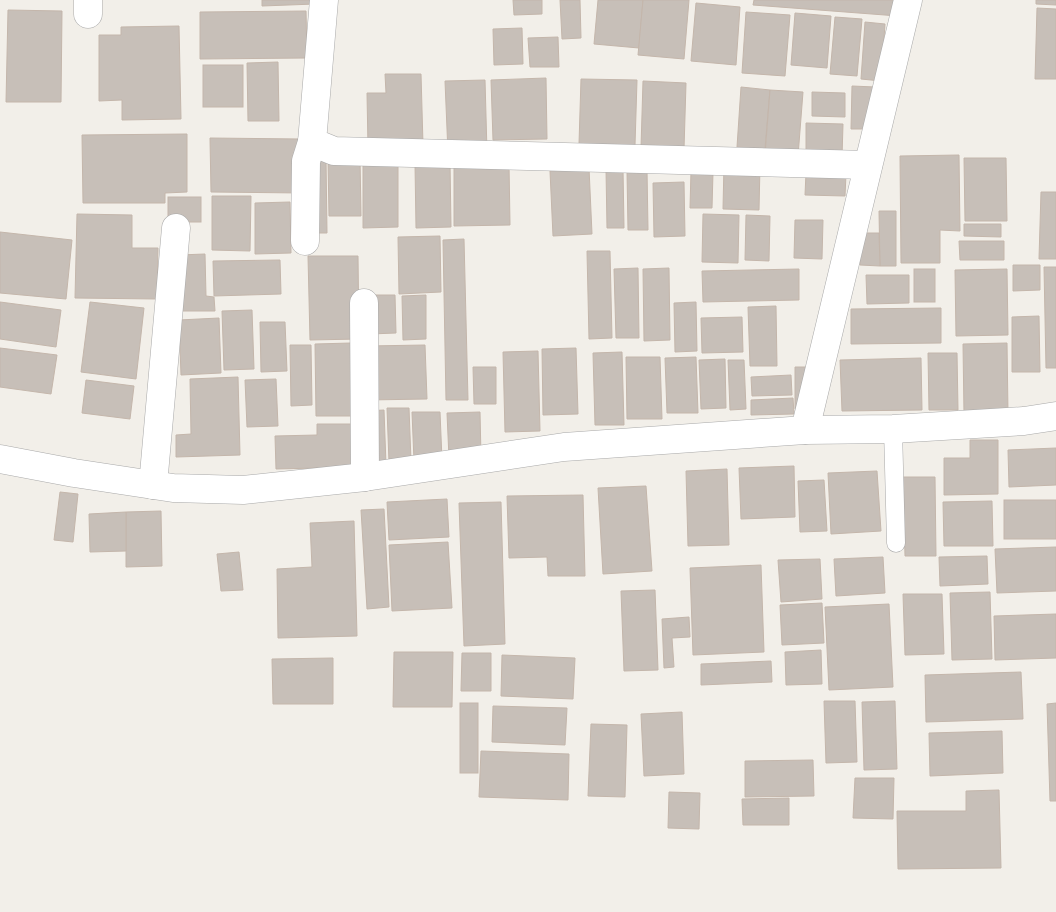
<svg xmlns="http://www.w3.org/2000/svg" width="1056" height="912" viewBox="0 0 1056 912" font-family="'Asap Condensed',sans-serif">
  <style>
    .building { fill: #c7bfb8; stroke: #c4b6ab }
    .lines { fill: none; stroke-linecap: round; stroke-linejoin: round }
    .lane-casing { stroke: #a9a9a9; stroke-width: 19 }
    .street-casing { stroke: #a9a9a9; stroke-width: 29 }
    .lane { stroke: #fff; stroke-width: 18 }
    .street { stroke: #fff; stroke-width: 28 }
  </style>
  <rect width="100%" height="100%" fill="#f2efe9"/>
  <g class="building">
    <path d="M262,0H315V4L262,6Z"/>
    <path d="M513,0H542V14L514,15Z"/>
    <path d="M560,0H580L581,38L562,39Z"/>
    <path d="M598,0H643L639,48L594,44Z"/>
    <path d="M643,0H689L684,59L638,55Z"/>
    <path d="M754,0H899L898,16L753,5Z"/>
    <path d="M1036,0H1056V5L1036,4Z"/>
    <path d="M696,3L740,7L736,65L691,61Z"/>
    <path d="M1037,8L1056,9V79H1035Z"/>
    <path d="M8,10L62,11L61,102H6Z"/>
    <path d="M306,11L307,58L200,59V12Z"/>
    <path d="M746,12L790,15L785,76L742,73Z"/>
    <path d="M795,13L831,16L827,68L791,65Z"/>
    <path d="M835,17L862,19L857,76L830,74Z"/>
    <path d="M865,22L885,24L881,81L861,79Z"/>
    <path d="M179,26L181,119L122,120V100L99,101V35H121V27Z"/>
    <path d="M522,28L523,64L494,65L493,29Z"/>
    <path d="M558,37L559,67H530L528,38Z"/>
    <path d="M278,62L279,121H248L247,63Z"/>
    <rect x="203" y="65" width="40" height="42"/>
    <path d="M385,74H421L423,145L368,147L367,93H386Z"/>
    <path d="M546,78L547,139L493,140L491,80Z"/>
    <path d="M581,79L637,80L635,145L579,144Z"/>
    <path d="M485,80L487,152L448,153L445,81Z"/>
    <path d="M643,81L686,83L684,149L641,148Z"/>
    <path d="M852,86L875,87L873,129H851Z"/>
    <path d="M741,87L770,90L765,149L737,147Z"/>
    <path d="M770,90L803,92L798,156L765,154Z"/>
    <path d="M812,92L845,93V117L812,116Z"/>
    <path d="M806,123L843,124L842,157L806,156Z"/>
    <path d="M187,134V192L165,193V203H83L82,135Z"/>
    <path d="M210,138L301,139V193L211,192Z"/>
    <path d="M959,155L960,231L940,230V263H901L900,156Z"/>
    <path d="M360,158L361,216H329L328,159Z"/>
    <path d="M964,158H1006L1007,221H965Z"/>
    <path d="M326,159L327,233H310L308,160Z"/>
    <path d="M363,163H398V227L363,228Z"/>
    <path d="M450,163L451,227L416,228L415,164Z"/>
    <path d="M724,164L760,165L759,210L723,209Z"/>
    <path d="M509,165L510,225L454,226V166Z"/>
    <path d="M589,168L592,234L553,236L550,171Z"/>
    <path d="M606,169H623L624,228H607Z"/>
    <path d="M647,170L648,230H628L627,171Z"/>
    <path d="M691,171L713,172L712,208H690Z"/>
    <path d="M806,173L846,174L845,196L805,195Z"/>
    <path d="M684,182L685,236L654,237L653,183Z"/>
    <path d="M1041,192H1056V259H1039Z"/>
    <path d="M212,196H251L250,251L212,250Z"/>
    <rect x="168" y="197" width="33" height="25"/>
    <path d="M290,202L291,253L255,254V203Z"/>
    <path d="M879,211H896V266H880Z"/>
    <path d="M77,214L132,215V248H158L157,299L75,298Z"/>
    <path d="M703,214L739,215L738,263L702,262Z"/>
    <path d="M746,215L770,216L769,261L745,260Z"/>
    <path d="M795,220H823L822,259L794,258Z"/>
    <path d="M964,224H1001V237L964,236Z"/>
    <path d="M0,232L72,240L66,299L0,293Z"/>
    <path d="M860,233H879L880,266L860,265Z"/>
    <path d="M440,236L441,292L399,294L398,237Z"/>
    <path d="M464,239L468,400H446L443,240Z"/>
    <path d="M959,241H1004V260H960Z"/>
    <path d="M587,251H610L612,338L589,339Z"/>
    <path d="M205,254L206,296L214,297L215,311H180L179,255Z"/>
    <path d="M308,256H358L359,339L310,340Z"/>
    <path d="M280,260L281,294L214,296L213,261Z"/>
    <path d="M1013,265H1040V290L1013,291Z"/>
    <path d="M1044,267H1056V368H1046Z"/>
    <path d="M638,268L639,338H616L614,269Z"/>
    <path d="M669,268L670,340L644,341L643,269Z"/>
    <path d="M799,269V300L703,302L702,271Z"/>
    <rect x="914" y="269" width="21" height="33"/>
    <path d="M1007,269L1008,335L956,336L955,270Z"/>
    <path d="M866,275H909V303L867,304Z"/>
    <path d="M370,295H395L396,333L370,334Z"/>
    <path d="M426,295V339L403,340L402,296Z"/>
    <path d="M0,302L61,310L56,347L0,339Z"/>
    <path d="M90,302L144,308L136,379L81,372Z"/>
    <path d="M696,302L697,351L675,352L674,303Z"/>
    <path d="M776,306L777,366H750L748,307Z"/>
    <path d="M941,308V343L851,344V309Z"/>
    <path d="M252,310L254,369L224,370L222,311Z"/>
    <path d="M1039,316L1040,372H1012V317Z"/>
    <path d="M742,317L743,352L702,353L701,318Z"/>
    <path d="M219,318L221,373L181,375L179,320Z"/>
    <path d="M260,322H285L287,371L261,372Z"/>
    <path d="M351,343L353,416H316L315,344Z"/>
    <path d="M1007,343L1008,414H964L963,344Z"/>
    <path d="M290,345H311L312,405L291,406Z"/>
    <path d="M425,345L427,399L367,400V346Z"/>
    <path d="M0,348L57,355L51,394L0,387Z"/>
    <path d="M576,348L578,414L543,415L542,349Z"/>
    <path d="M538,351L540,431L505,432L503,352Z"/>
    <path d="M622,352L624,425H595L593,353Z"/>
    <path d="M928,353H957L958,410H929Z"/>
    <path d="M626,357H660L662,419H627Z"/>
    <path d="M696,357L698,413H667L665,358Z"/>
    <path d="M921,358L922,410L842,411L840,360Z"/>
    <path d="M725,359L726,408L701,409L699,360Z"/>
    <path d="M728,360H744L746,409L730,410Z"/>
    <path d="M473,367H496V404H474Z"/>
    <path d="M795,367H808L810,408L795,409Z"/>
    <path d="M791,375L792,395L752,396L751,377Z"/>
    <path d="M238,377L240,455L176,457V435L191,434L190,379Z"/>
    <path d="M276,379L278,426L247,427L245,380Z"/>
    <path d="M86,380L134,386L130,419L82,413Z"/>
    <path d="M793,398L794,414L751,415V400Z"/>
    <path d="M387,408H409L411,461L389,462Z"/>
    <path d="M384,410L386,465L368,466L366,411Z"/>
    <path d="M412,412H440L442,460L414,461Z"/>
    <path d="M480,412L481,457L449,458L447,413Z"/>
    <path d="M317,424H353L355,478H318V468L276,469L275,436L317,435Z"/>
    <path d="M970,440H998V494L944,495V458H970Z"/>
    <path d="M1056,448V485L1009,487L1008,450Z"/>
    <path d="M794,466L795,517L741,519L739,468Z"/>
    <path d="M727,469L729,545L688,546L686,471Z"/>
    <path d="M877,471L881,531L831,534L828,473Z"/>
    <path d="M903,477H935L936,556H905Z"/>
    <path d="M824,480L827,531L800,532L798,481Z"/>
    <path d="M646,486L652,571L603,574L598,488Z"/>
    <path d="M60,492L78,494L73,542L54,540Z"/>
    <path d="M583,495L585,576H548L547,557L509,558L507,496Z"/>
    <path d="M447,499L449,537L389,540L387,502Z"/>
    <rect x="1004" y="500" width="52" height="39"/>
    <path d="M992,501L993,546H944L943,502Z"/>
    <path d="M501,502L505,644L464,646L459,503Z"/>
    <path d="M384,509L389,607L367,609L361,510Z"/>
    <path d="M161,511L162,566L126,567V512Z"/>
    <path d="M126,512V551L90,552L89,514Z"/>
    <path d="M354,521L357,636L278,638L277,569L312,567L310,523Z"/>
    <path d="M448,542L452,608L392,611L389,545Z"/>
    <path d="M1056,547V591L997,593L995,549Z"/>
    <path d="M239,552L243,590L221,591L217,554Z"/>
    <path d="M987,556L988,584L940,586L939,557Z"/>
    <path d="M883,557L885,593L836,596L834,559Z"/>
    <path d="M820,559L822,599L781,602L778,560Z"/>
    <path d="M761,565L764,652L693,655L690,568Z"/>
    <path d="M655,590L658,670L624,671L621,591Z"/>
    <path d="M990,592L992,659L952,660L950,593Z"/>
    <path d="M903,594H942L944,654L905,655Z"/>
    <path d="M822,603L824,643L782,645L780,605Z"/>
    <path d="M889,604L893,687L829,690L825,607Z"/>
    <path d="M1056,614V658L995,660L994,616Z"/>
    <path d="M689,617L690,637L672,638L674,667L664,668L662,619Z"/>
    <path d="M821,650L822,684L786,685L785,652Z"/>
    <path d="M394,652H453L452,707H393Z"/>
    <path d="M462,653H491V691H461Z"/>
    <path d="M502,655L575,658L573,699L501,696Z"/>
    <path d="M333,658V704H273L272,659Z"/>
    <path d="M771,661L772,682L701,685V664Z"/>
    <path d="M1021,672L1023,719L926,722L925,675Z"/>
    <path d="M824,701H855L857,762L826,763Z"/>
    <path d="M895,701L897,769L864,770L862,702Z"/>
    <rect x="460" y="703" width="18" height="70"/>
    <path d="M1056,703V801H1050L1047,704Z"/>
    <path d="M493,706L567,708L565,745L492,742Z"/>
    <path d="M682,712L684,774L644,776L641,714Z"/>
    <path d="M591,724L627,725L625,797L588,796Z"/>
    <path d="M1002,731L1003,773L930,776L929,733Z"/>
    <path d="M481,751L569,754L568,800L479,797Z"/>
    <path d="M813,760L814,796L745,797V761Z"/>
    <path d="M855,778H894L893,819L853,818Z"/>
    <path d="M999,790L1001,868L898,869L897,811H966V791Z"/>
    <path d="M669,792L700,793L699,829L668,828Z"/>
    <path d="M789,798V825H743L742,799Z"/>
  </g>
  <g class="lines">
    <g class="lane-casing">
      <path id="lane" d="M893,429L896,543"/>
    </g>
    <g class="street-casing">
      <g id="street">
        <path d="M88,0V14"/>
        <path d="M324,0L312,142L334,151L868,165"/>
        <path d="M305,241L306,161L312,142"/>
        <path d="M364,303L365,477"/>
        <path d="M805,430L908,0"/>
        <path d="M0,459L74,473L173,488L243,490L365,477L564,447L805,430L893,429L1024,421L1056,416"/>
        <path d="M153,485L176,228"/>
      </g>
    </g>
    <use href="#lane" class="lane"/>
    <use href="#street" class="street"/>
  </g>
</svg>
